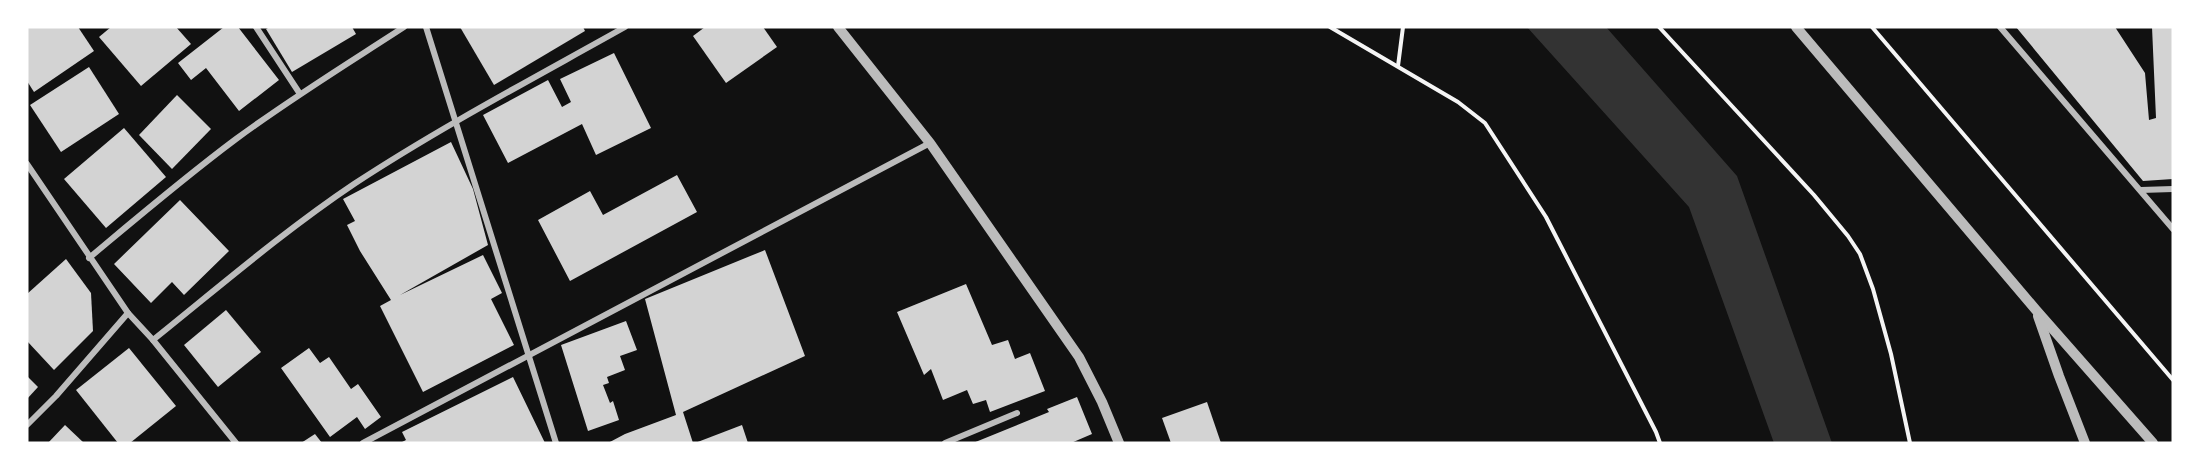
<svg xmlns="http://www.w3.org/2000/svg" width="2200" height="470" viewBox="0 0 2200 470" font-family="'Fira Sans',sans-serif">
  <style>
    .water { fill: #333 }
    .building { fill: #d3d3d3 }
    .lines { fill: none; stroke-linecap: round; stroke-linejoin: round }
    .path { stroke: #f5f5f5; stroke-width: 4 }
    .minor { stroke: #bcbcbc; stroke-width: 6 }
    .tertiary { stroke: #bcbcbc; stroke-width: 10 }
  </style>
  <rect width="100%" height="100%" fill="#111"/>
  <path class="water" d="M1527,27H1606L1737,176L1832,443H1774L1689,207Z"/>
  <g class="building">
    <path d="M27,27H78L94,51L34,92L27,81Z"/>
    <path d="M111,27H176L191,44L141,86L99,37Z"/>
    <path d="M224,27H238L279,80L239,111L206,68L191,80L178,63Z"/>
    <path d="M270,27H352L356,34L292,72L266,29Z"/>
    <path d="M460,27H583L585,31L494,85Z"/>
    <path d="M705,27H763L777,47L726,83L693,36Z"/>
    <path d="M2016,27H2115L2145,73L2149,120L2156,118L2152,27H2173V179L2143,181Z"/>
    <path d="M614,53L651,128L596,155L582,124L508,163L483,115L548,80L562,107L571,102L560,79Z"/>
    <path d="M89,67L119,114L61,152L30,105Z"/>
    <path d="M177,95L211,129L172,169L139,135Z"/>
    <path d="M124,128L166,177L106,228L64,179Z"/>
    <path d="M451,142L473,189L488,245L400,295L483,255L502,293L491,299L514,345L423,392L380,306L391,300L360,251L347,225L355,221L343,199Z"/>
    <path d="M677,175L697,212L570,281L538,220L590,191L603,215Z"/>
    <path d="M180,200L229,251L184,295L172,282L151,303L114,264Z"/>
    <path d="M765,250L805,356L683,412L693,443H608L625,434L676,415L645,299Z"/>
    <path d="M66,259L91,293L93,331L54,370L27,341V294Z"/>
    <path d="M966,284L992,345L1008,340L1015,359L1030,353L1045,391L990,412L986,400L973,404L967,390L943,400L931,369L924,375L897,312Z"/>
    <path d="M226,310L261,352L218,387L184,345Z"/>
    <path d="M626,321L637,350L620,356L625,370L607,377L609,383L603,385L610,403L613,401L619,420L588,431L561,345Z"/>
    <path d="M129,348L176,406L130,443H118L76,390Z"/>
    <path d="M309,348L320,363L329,357L351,389L358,384L381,417L365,429L357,417L330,437L281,368Z"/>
    <path d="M27,376L38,387L27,399Z"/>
    <path d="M513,377L545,443H400L406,440L402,432Z"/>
    <path d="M1077,397L1092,434L1071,443H973L1049,412L1047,409Z"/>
    <path d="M1207,402L1221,443H1171L1162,418Z"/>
    <path d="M65,425L84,443H48Z"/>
    <path d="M742,425L748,443H695Z"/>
    <path d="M315,434L322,443H301Z"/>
  </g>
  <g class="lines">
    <g class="path">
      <path d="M1330,27L1458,102L1485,123L1546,217L1656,432L1660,443"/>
      <path d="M1659,27L1814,195L1848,236L1860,254L1873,289L1891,354L1910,443"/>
      <path d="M1872,27L2173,380"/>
      <path d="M1398,66L1403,27"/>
    </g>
    <g class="minor">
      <path d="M256,27L300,94"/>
      <path d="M426,27L556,443"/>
      <path d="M2000,27L2173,229"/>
      <path d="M27,164L128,313L153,340L236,443"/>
      <path d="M2141,190L2173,189"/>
      <path d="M89,258C138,217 185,177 236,139C290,99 347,64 404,27"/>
      <path d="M153,340C219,287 284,231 354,184C441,127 534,78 625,27"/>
      <path d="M27,425L56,396L128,313"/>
      <path d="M363,443L930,143"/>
      <path d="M945,443L1017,413"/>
    </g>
    <g class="tertiary">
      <path d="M838,27L930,143L1079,357L1102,402L1119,443"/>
      <path d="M1796,27L2036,310L2153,443"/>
      <path d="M2038,316L2059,376L2085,443"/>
    </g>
  </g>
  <rect width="2200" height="470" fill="none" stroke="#ffffff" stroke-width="57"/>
</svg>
